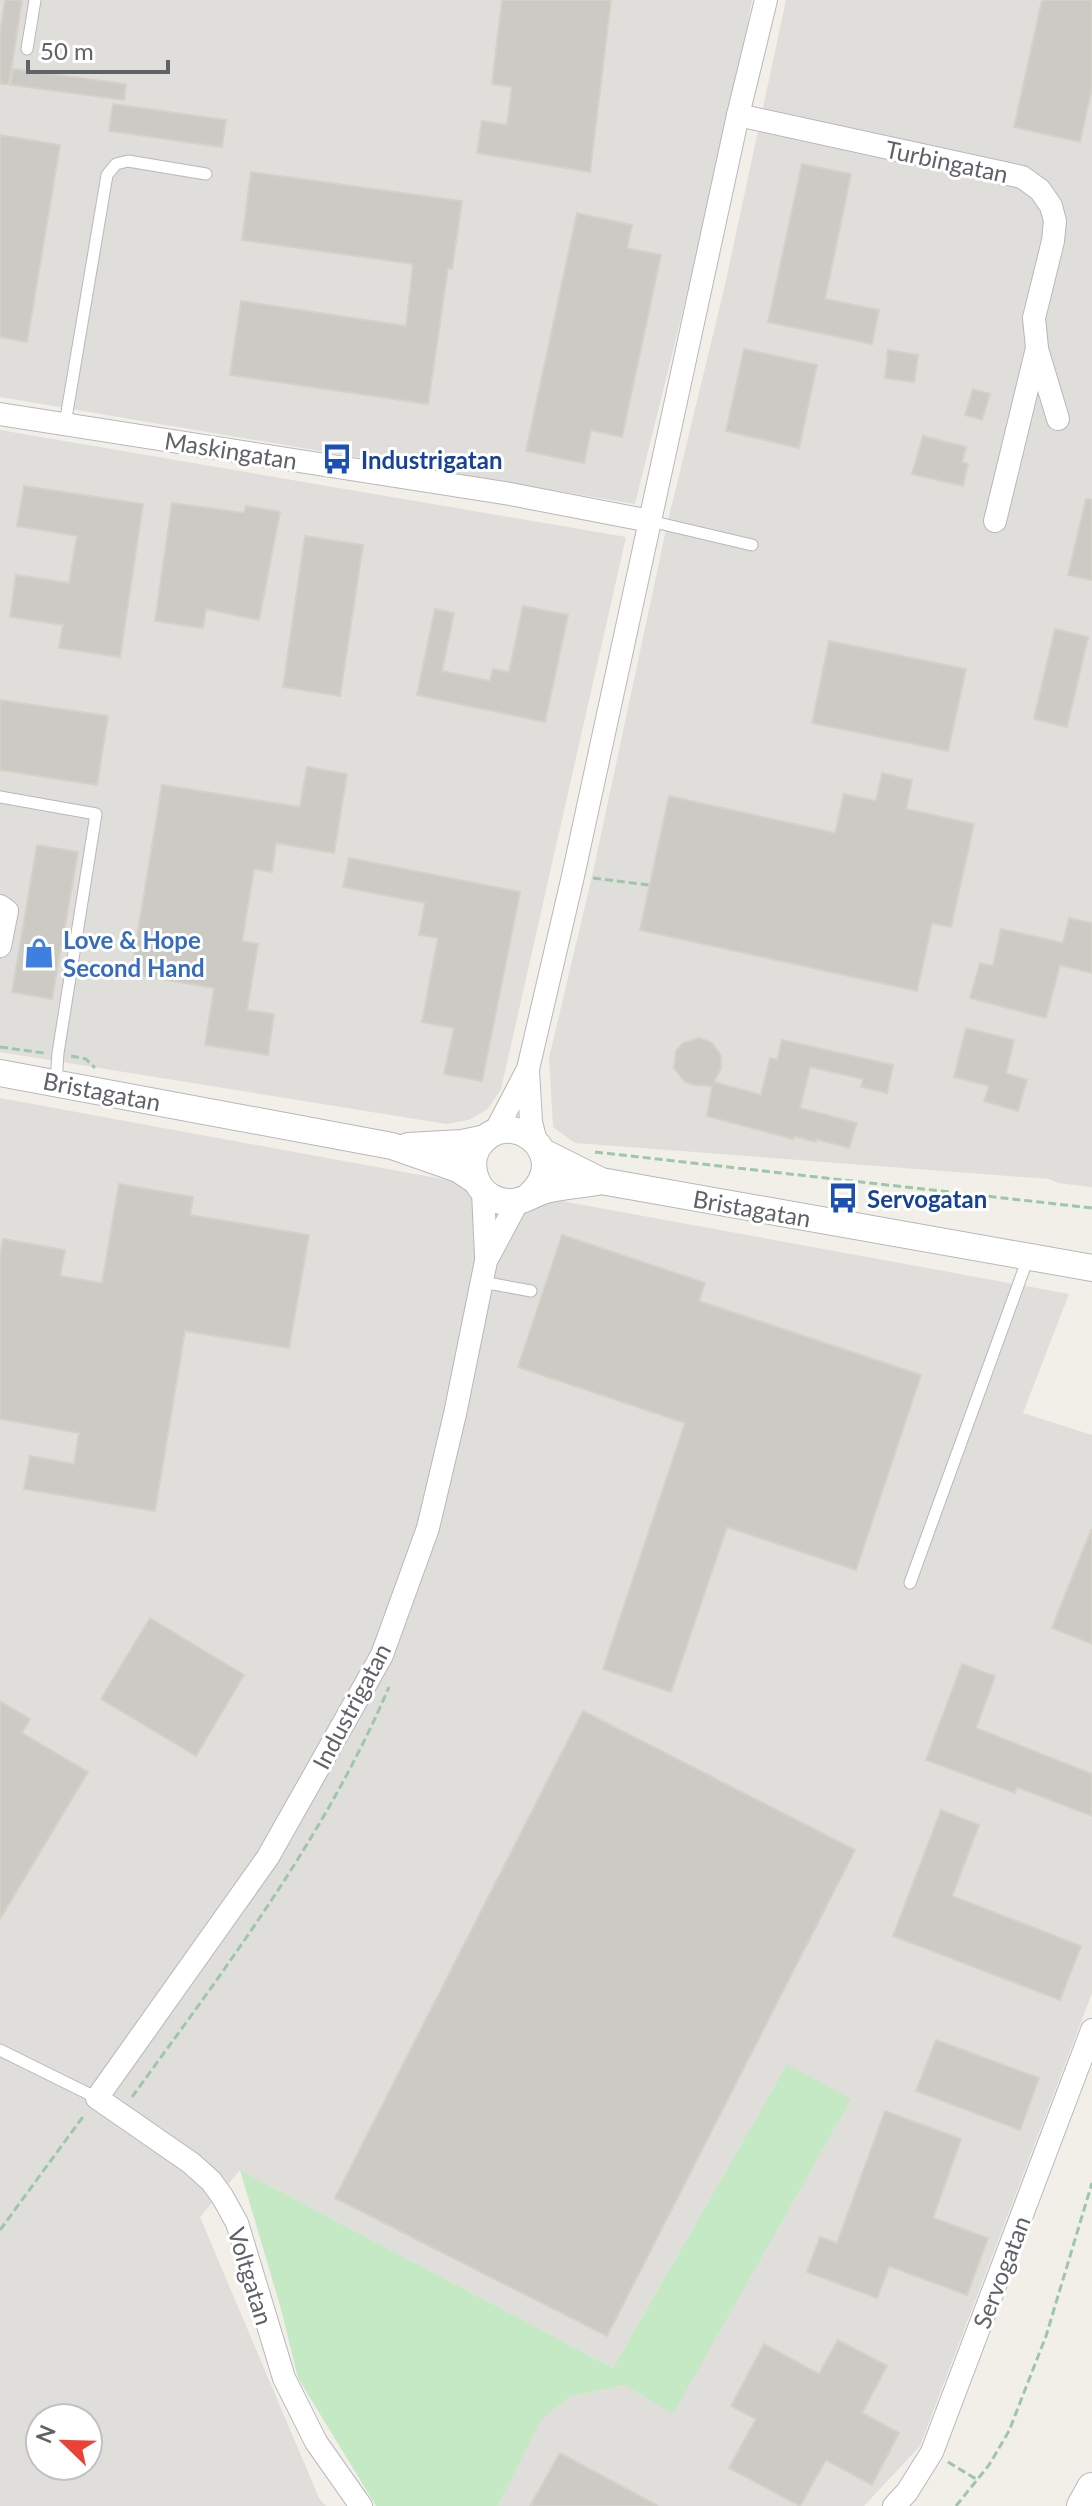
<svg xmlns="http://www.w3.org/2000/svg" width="1092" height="2506" viewBox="0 0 1092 2506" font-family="Lato,sans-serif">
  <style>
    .industrial { fill: #e0deda; fill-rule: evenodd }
    .green { fill: #c5e8c5 }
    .building { fill: #cccac5; stroke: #d6d1c6; stroke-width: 2 }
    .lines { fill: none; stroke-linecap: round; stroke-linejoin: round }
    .service-casing { stroke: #b5b8bc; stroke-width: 13 }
    .minor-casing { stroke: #b5b8bc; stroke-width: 24 }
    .tertiary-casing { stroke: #b5b8bc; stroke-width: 28 }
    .secondary-casing { stroke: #b6babf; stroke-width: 32 }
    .path { stroke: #9cc7a9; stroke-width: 3; stroke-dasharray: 8 4; stroke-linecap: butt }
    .service { stroke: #fff; stroke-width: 11 }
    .minor { stroke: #fff; stroke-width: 22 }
    .tertiary { stroke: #fff; stroke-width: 26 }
    .secondary { stroke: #fff; stroke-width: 30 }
    .labels { text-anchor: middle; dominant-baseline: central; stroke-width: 6; stroke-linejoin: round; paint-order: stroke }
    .street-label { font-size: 24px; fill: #5f6368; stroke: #fff }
    .transit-label { font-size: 24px; font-weight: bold; fill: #164399; stroke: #fff; text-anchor: start }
    .shop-label { font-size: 24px; font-weight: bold; fill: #366cbe; stroke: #fff; text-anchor: start }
  </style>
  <rect width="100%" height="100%" fill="#f1efe8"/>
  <g class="industrial">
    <path d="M0,0H752L732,112L635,504L0,397Z"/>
    <path d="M786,0H1092V1187L1058,1183L1049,1179L575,1143L553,1127L549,1058L593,872L667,525L725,285Z"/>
    <path d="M0,430L626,537L501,1089L488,1109L469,1120L446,1124L0,1052Z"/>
    <path d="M0,1098L1069,1294L1023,1413L1092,1435V1993L920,2446L864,2506H498L540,2419L570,2397L624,2385L673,2413L850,2100L787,2064L613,2368L240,2170L200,2217L319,2498L326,2506H0ZM40,2418H88V2466H40Z"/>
  </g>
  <path class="green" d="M787,2064L851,2099L673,2414L624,2385L570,2397L541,2419L498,2506H376L298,2378L281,2309L240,2170L613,2368Z"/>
  <g class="building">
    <path d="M5,0H22L9,84H0V33Z"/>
    <path d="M502,0H611L590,172L477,153L482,121L507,125L512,87L492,84Z"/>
    <path d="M1042,0H1092V88L1080,142L1014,127Z"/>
    <path d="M13,69L126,84L124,100L11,85Z"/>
    <path d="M113,104L226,120L222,147L109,131Z"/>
    <path d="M0,135L60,145L27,342L0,337Z"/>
    <path d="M802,164L851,174L825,299L879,310L872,344L768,322Z"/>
    <path d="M251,172L462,201L452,269L448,268L428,404L230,375L241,301L406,326L413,264L242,240Z"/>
    <path d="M577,213L632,225L627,248L661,255L622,437L591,430L584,463L526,451Z"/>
    <path d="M744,349L817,365L799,448L726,431Z"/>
    <path d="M888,350L918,355L914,382L885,378Z"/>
    <path d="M973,389L990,394L982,420L965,415Z"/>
    <path d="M923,436L966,447L962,462L968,464L963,486L912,474Z"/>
    <path d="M24,486L143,504L120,657L59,648L63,625L10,617L16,575L69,583L77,536L17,526Z"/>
    <path d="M1086,499L1092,500V580L1068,575Z"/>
    <path d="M172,503L244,513L246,506L280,512L259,620L206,609L203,628L155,621Z"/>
    <path d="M305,536L363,545L340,696L283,687Z"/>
    <path d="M523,606L568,615L545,722L417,695L435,609L454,613L442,671L490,681L493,669L509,672Z"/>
    <path d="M1055,629L1088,637L1067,727L1034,719Z"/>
    <path d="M829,641L966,669L948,751L812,723Z"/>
    <path d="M0,700L108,716L97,785L0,770Z"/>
    <path d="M307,767L347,774L334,853L276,843L272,872L254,869L242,941L258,944L247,1010L274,1014L268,1055L205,1045L214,988L131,974L162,785L300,807Z"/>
    <path d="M882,773L912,780L906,809L974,824L951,927L932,923L917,991L640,930L669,796L835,833L844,794L876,801Z"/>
    <path d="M37,845L78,852L52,999L12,992Z"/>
    <path d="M349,858L520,892L482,1081L444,1074L454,1028L422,1022L438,938L419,935L425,903L343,887Z"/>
    <path d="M1069,918L1092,923V973L1060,965L1046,1018L970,998L980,963L993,966L1001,929L1063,943Z"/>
    <path d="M966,1028L1014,1040L1006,1073L1027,1080L1018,1111L984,1101L989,1086L954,1077Z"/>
    <path d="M699,1038L711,1042L721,1055V1068L714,1082L761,1095L770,1058L777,1060L782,1040L893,1065L887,1093L861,1087L863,1079L810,1067L800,1108L857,1123L849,1148L816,1139V1142L794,1136L793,1139L707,1116L712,1086L693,1085L685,1082L674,1068L676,1051L683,1043Z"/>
    <path d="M119,1184L193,1197L190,1215L309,1235L289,1348L185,1331L155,1511L24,1489L30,1456L74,1464L79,1433L0,1419V1255L3,1239L65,1250L60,1276L102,1283Z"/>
    <path d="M562,1235L705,1283L699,1301L921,1375L856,1570L727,1527L671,1692L603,1669L685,1423L518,1367Z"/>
    <path d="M1091,1530H1092V1644L1052,1628Z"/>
    <path d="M150,1618L244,1675L196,1756L101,1699Z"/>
    <path d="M962,1664L995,1676L976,1728L1092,1774V1816L1017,1787L1015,1793L926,1760Z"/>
    <path d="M0,1701L30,1719L22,1733L88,1772L0,1919Z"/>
    <path d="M583,1711L855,1850L607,2336L335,2198Z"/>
    <path d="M941,1810L979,1825L952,1896L1081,1946L1060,2000L893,1936Z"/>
    <path d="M936,2040L1039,2078L1020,2130L916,2091Z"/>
    <path d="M885,2111L961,2139L933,2218L988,2238L967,2295L889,2266L877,2298L807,2272L820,2237L837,2243Z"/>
    <path d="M838,2340L887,2366L862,2413L899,2433L872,2485L826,2460L800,2506L729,2468L756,2419L731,2406L764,2344L819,2374Z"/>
    <path d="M560,2453L658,2506H530Z"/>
  </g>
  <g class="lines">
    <g class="service-casing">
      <g id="service">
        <path d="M27,49L35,0"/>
        <path d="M65,424L107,175L116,164L128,161L206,174"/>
        <path d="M650,521L752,545"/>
        <path d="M0,797L96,814L58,1053L56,1081"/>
        <path d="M482,1282L531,1291"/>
        <path d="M910,1583L1028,1258"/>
        <path d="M0,2050L97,2098"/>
      </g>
    </g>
    <g class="minor-casing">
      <g id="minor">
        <path d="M738,115L1022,177L1040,190L1051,206L1055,221L1053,241L1034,318L1037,348L995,521"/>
        <path d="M1037,349L1058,419"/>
        <path d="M0,414L510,494L650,521"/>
        <path d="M0,906L7,911L0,946"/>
        <path d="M528,1070L531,1122L536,1142"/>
        <path d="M495,1132L528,1069L573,876L738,115L766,0"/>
        <path d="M483,1191L486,1256"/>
        <path d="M361,2506L316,2442L284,2378L237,2223L222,2196L211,2181L191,2163L97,2098L268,1857L382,1655L428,1528L455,1414L486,1261L518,1201"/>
        <path d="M894,2506L907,2492L932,2452L1092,2030"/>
      </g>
    </g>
    <g class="tertiary-casing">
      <g id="tertiary">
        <path d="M0,1073L392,1146L458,1169L476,1181"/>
        <path d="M408,1146L462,1143L486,1138"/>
        <path d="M543,1152L601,1181L1092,1268"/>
        <path d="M529,1196C576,1154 507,1102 478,1147C473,1155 472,1166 475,1176C480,1194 499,1206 518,1201C528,1199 537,1192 546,1190C564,1185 583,1185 601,1181"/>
      </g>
    </g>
    <g class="secondary-casing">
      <path id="secondary" d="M1082,2506L1092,2488"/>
    </g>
    <g class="path">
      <path d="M593,878L649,885"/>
      <path d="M0,1047L44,1053"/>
      <path d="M71,1056L86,1059L95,1068"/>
      <path d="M595,1152L1092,1208"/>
      <path d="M132,2097C227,1966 325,1837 389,1687"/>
      <path d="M0,2230L85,2114"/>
      <path d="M948,2462L976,2479"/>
      <path d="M956,2506L989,2465L1009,2431L1046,2336L1092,2183"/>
    </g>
    <use href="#service" class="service"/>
    <use href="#minor" class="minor"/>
    <use href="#tertiary" class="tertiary"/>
    <use href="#secondary" class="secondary"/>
  </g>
  <defs>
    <g id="bus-bare" transform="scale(2.4)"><path d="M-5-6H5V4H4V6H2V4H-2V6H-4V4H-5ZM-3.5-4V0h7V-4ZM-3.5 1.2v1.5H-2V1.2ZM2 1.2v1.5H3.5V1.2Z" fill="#1a4fb4" stroke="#fff" stroke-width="2.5" paint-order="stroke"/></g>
    <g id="shop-bare" transform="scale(2.4)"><path d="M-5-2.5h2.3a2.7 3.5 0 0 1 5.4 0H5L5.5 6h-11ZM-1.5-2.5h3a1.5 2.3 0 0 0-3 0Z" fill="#3f7fe0" stroke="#fff" stroke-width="2.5" paint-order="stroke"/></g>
  </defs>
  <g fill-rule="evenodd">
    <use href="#bus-bare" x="337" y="459"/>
    <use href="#shop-bare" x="39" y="953"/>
    <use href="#bus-bare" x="843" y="1198"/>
  </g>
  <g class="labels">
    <g class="street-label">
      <text transform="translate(947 161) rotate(12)">Turbingatan</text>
      <text transform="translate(231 450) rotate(9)">Maskingatan</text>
      <text transform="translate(102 1091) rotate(11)">Bristagatan</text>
      <text transform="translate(752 1208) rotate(10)">Bristagatan</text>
      <text transform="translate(351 1706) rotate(-62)">Industrigatan</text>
      <text transform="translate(1001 2272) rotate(-69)">Servogatan</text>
      <text transform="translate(251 2276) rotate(73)">Voltgatan</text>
    </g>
    <g class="transit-label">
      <text x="361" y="459">Industrigatan</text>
      <text x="867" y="1198">Servogatan</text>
    </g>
    <g class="shop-label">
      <text x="63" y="939">Love &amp; Hope<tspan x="63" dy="28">Second Hand</tspan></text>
    </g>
  </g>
  <g transform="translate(64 2442) rotate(293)"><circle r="38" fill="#ffffff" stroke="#bfc1c3" stroke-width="2"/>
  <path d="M0-6L14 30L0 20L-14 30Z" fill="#ea4335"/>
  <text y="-12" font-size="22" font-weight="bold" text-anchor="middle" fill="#5f6368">N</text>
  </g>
  <path d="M28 60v12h140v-12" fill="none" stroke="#5f6368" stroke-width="4"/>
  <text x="40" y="60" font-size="24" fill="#5f6368" stroke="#ffffff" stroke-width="6" paint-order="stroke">50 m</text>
</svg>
